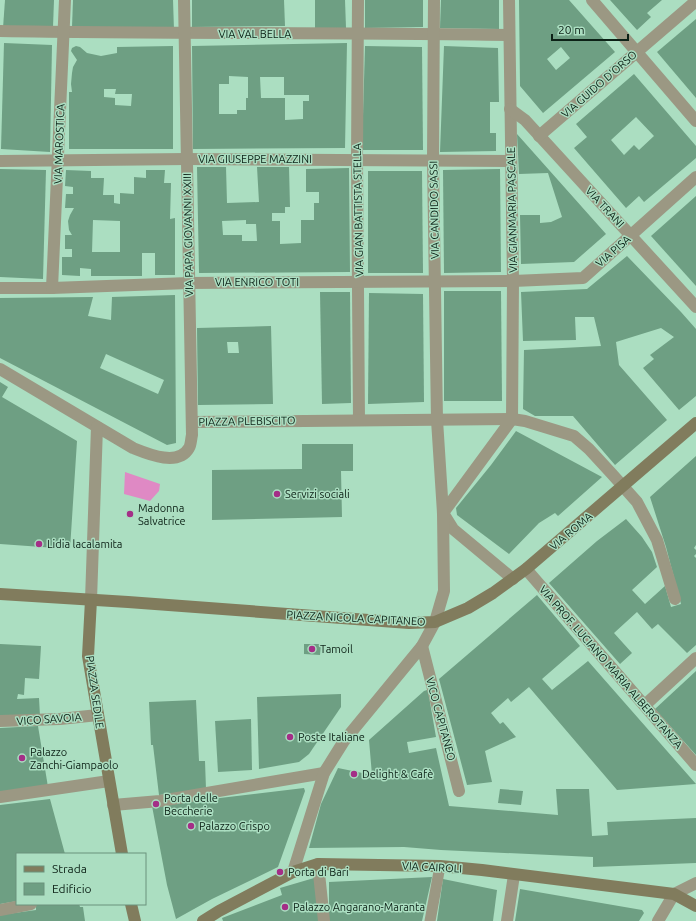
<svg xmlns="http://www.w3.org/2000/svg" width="696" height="921" viewBox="0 0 696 921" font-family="Ubuntu,sans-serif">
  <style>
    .green { fill: #df89c4 }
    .building { fill: #6e9f83; fill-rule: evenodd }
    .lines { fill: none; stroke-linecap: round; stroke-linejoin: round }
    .lane { stroke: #9b9883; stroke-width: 11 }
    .street { stroke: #9b9883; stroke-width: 12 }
    .secondary { stroke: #817c5d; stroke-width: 12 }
    .poi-dot { fill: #a42e87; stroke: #abdec1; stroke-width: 1.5 }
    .labels { text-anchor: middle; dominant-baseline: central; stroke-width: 3; stroke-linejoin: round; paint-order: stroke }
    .street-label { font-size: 11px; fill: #0c2116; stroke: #abdec1 }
    .poi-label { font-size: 11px; fill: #0c2116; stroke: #abdec1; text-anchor: start }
  </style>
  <rect width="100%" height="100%" fill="#abdec1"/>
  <path class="green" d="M125,472L160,484L159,491L150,501L124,494Z"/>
  <g class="building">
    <path d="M5,0H54L53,27L3,28Z"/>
    <path d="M73,0H173L174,30L72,27Z"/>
    <path d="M192,0H284L285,26L192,27Z"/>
    <path d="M315,0H345L346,28H315Z"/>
    <path d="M365,0H423V27L365,28Z"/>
    <path d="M441,0H499V29L440,28Z"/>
    <path d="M519,0H569L615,52L543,113L520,86ZM561,47L570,58L556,70L547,59Z"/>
    <path d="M610,0H662L647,13L651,17L637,30Z"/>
    <path d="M696,19V98L657,52Z"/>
    <path d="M4,43L52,45L50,152L1,149Z"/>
    <path d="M347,43L345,148L193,149L192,46ZM229,76L248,77V98H246V110H237V114H219V84H229ZM260,77H284V95H309V101H303V119L285,120V98H261Z"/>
    <path d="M76,46L80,47L87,53L101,56L117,53V47L173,46V149H69V92H72L71,84L72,73L73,67L77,60L71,51L72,48ZM104,89H116L115,94H132L131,106L115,105V98L104,97Z"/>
    <path d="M365,46L422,47L423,150H362Z"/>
    <path d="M444,46L498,48L499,102H490V133H496V151L440,152Z"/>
    <path d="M634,74L696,146V158L644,202L639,196L626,208L574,148L587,137L576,124ZM636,117L654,136L639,150L634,145L624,155L611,140Z"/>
    <path d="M517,134L606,234L574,262L521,264L520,215H540V223L551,222L562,217L548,173L519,174Z"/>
    <path d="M197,167H226L227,203L259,202L257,167H289L290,207H285V213H272V221H280V244L301,243V220H314V203H319V192H306V169L349,168L350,272L199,273ZM246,220V224H256L257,241H242V235H223L222,221Z"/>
    <path d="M0,169L46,170L43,279L0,277Z"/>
    <path d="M500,169L501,272L444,273L443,170Z"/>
    <path d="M66,170L91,171V178H104L103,195H114V203L120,204V193L134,194V177L146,178V170H165L164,183H171L170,219L175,218V275H155V253H142V276H91V269L80,268V276L62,275V257H72V249H65V235H72L69,230L68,221L70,215L74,208H65L66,194H73V187L65,186ZM93,220L120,221V252H92Z"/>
    <path d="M368,171H422L423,273H368Z"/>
    <path d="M696,196V286L651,236Z"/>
    <path d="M627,256L681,312L696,329V396L679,410L643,368L654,359L650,355L674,337L661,328L616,342L619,365L667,420L615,465L573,416H535L523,409L524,350L601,346L594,317H575L576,340L523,341L521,292L587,289Z"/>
    <path d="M444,291H501L502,401H444Z"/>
    <path d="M320,292H350L351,403L322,404Z"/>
    <path d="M369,293L423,294L424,402L368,404Z"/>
    <path d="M175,295L176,443L167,445L0,358V298L93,297L88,316L111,320L112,297ZM106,354L164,380L158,394L100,368Z"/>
    <path d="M271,326L273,404L198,405L197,328ZM227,342H238L239,353H228Z"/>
    <path d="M0,382L8,387L2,397L77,441L70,549L0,544Z"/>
    <path d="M516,431L602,477L558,516L555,513L539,523L509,554L457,515L456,508L491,465Z"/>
    <path d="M302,444H353V471H341L342,517L212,520V470L302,469Z"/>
    <path d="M696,456V545L694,548L696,550V554L694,556L696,558V645L687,653L658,624L652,629L637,612L614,633L632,653L620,664L549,583L597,541L626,519L642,537L652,552L657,567L632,590L645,604L665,586L671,607L681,604L666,547L650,497Z"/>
    <path d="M537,595L580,646L542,679L552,690L588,661L696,784L617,790L529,687L511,702L508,698L491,713L500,724L503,722L516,737L485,751L492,782L467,785L439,679Z"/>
    <path d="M0,644L41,646L39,679L25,678L24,695L18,694L17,699L39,698L40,716L0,717Z"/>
    <path d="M304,644H321L320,655L304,654Z"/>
    <path d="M696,671V755L655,709Z"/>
    <path d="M427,690L428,691L436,737L407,742L409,753L436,748L449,806L558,815L556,789H589L592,836L608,835L607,822L696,818V863L593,867V857L441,850L404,847L309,848L321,804L338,768L372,775L369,740L424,691Z"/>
    <path d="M341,694V707L309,754L299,762L259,769L257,697Z"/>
    <path d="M196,700L199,761H205L206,789L159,795L153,745H151L149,702Z"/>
    <path d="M251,719L252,770L218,772L215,721Z"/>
    <path d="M38,726L48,787L0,792V728Z"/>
    <path d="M304,788L305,791L278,867L212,899L176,919L167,885L152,806Z"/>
    <path d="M500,789L523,791L521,805L498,803Z"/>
    <path d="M50,799L65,854H17V901L0,904V805Z"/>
    <path d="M432,877L422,921H327L325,908H329V882Z"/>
    <path d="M314,878L321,921H223L222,918L282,895L280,888Z"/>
    <path d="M443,879L497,890L493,921H437Z"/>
    <path d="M520,889L642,910L644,913L639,921H515Z"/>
    <path d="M36,904H79L80,907H83L85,921H0V915L36,910Z"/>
  </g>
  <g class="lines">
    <path class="lane" d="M430,921L440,866"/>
    <g class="street">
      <path d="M358,0L357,160L359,420"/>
      <path d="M509,0L513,281L512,419"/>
      <path d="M592,0L696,121"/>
      <path d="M0,31C170,34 340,32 509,35"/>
      <path d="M510,109L525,120L696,307"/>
      <path d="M539,136L696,1"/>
      <path d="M0,161L187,159L511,161"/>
      <path d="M0,288H52L189,283L513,281L583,278L696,177"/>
      <path d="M52,288L65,0"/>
      <path d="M0,369L133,448C148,454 178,467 189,448C191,445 191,439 192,435L184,0"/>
      <path d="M512,419L443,513L453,529L513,579"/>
      <path d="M192,422L512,419L525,421L574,436L589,449L612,474L637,502L657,540L675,599"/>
      <path d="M526,569L696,765"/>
      <path d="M91,600L97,427"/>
      <path d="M422,646L459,791"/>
      <path d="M645,705L696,658"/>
      <path d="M0,721L60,719L98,715"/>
      <path d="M0,797L109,781"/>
      <path d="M113,805L160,801L324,773"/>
      <path d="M318,864L324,921"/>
      <path d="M293,872L324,773L344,741L422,646L435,622L444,591L443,513L437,420L433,160L434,0"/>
      <path d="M0,910L31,904"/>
      <path d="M507,921L514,875"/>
      <path d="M658,921L674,894L696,883"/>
    </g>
    <g class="secondary">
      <path d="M0,594L128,602L409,623L435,622L468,608L493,593L526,569L696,423"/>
      <path d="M91,600L88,656L122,854"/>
      <path d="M131,904L135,921"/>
      <path d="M203,921L219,911L293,872L318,864L440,866L482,870L674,894L696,906"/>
    </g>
  </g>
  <g class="poi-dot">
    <circle cx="277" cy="494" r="4"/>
    <circle cx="130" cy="514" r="4"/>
    <circle cx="39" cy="544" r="4"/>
    <circle cx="312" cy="649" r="4"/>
    <circle cx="290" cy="737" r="4"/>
    <circle cx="22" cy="758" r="4"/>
    <circle cx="354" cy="774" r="4"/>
    <circle cx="156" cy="804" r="4"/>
    <circle cx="191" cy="826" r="4"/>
    <circle cx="280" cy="872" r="4"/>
    <circle cx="285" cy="907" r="4"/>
  </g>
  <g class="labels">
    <g class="street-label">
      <text x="255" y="34">VIA VAL BELLA</text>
      <text transform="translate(599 84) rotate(-41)">VIA GUIDO D'ORSO</text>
      <text transform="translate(59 144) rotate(-88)">VIA MAROSTICA</text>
      <text x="255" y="159">VIA GIUSEPPE MAZZINI</text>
      <text transform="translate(605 207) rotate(47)">VIA TRANI</text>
      <text transform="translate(358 210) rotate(-91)">VIA GIAN BATTISTA STELLA</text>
      <text transform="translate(434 210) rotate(-91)">VIA CANDIDO SASSI</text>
      <text transform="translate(512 210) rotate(-91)">VIA GIANMARIA PASCALE</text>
      <text transform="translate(188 235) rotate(-91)">VIA PAPA GIOVANNI XXIII</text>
      <text transform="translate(613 251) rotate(-41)">VIA PISA</text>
      <text x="257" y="282">VIA ENRICO TOTI</text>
      <text transform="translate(247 421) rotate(-1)">PIAZZA PLEBISCITO</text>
      <text transform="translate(571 531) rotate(-40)">VIA ROMA</text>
      <text transform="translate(356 618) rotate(3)">PIAZZA NICOLA CAPITANEO</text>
      <text transform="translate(611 667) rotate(49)">VIA PROF. LUCIANO MARIA ALBEROTANZA</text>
      <text transform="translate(95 692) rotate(82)">PIAZZA SEDILE</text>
      <text transform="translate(49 719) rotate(-4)">VICO SAVOIA</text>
      <text transform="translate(441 719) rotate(75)">VICO CAPITANEO</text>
      <text transform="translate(432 867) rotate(3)">VIA CAIROLI</text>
    </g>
    <g class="poi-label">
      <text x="285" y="494">Servizi sociali</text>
      <text x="138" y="508">Madonna<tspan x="138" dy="13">Salvatrice</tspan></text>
      <text x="47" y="544">Lidia lacalamita</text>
      <text x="320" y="649">Tamoil</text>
      <text x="298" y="737">Poste Italiane</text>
      <text x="30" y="752">Palazzo<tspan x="30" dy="13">Zanchi-Giampaolo</tspan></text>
      <text x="362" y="774">Delight &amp; Cafè</text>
      <text x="164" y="798">Porta delle<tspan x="164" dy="13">Beccherie</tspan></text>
      <text x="199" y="826">Palazzo Crispo</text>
      <text x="288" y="872">Porta di Bari</text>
      <text x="293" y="907">Palazzo Angarano-Maranta</text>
    </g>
  </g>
  <rect x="16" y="853" width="130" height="52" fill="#abdec1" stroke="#6b927d"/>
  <rect x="24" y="866" width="20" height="6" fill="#817c5d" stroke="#6b927d"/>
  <text x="52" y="873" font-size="12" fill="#0c2116">Strada</text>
  <rect x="24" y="883" width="20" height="12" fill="#6e9f83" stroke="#6b927d"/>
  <text x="52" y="893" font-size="12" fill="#0c2116">Edificio</text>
  <path d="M552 34v6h76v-6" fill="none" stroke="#0c2116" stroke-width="2"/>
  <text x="558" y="34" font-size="12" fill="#0c2116" stroke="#abdec1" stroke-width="3" paint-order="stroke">20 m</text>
</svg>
